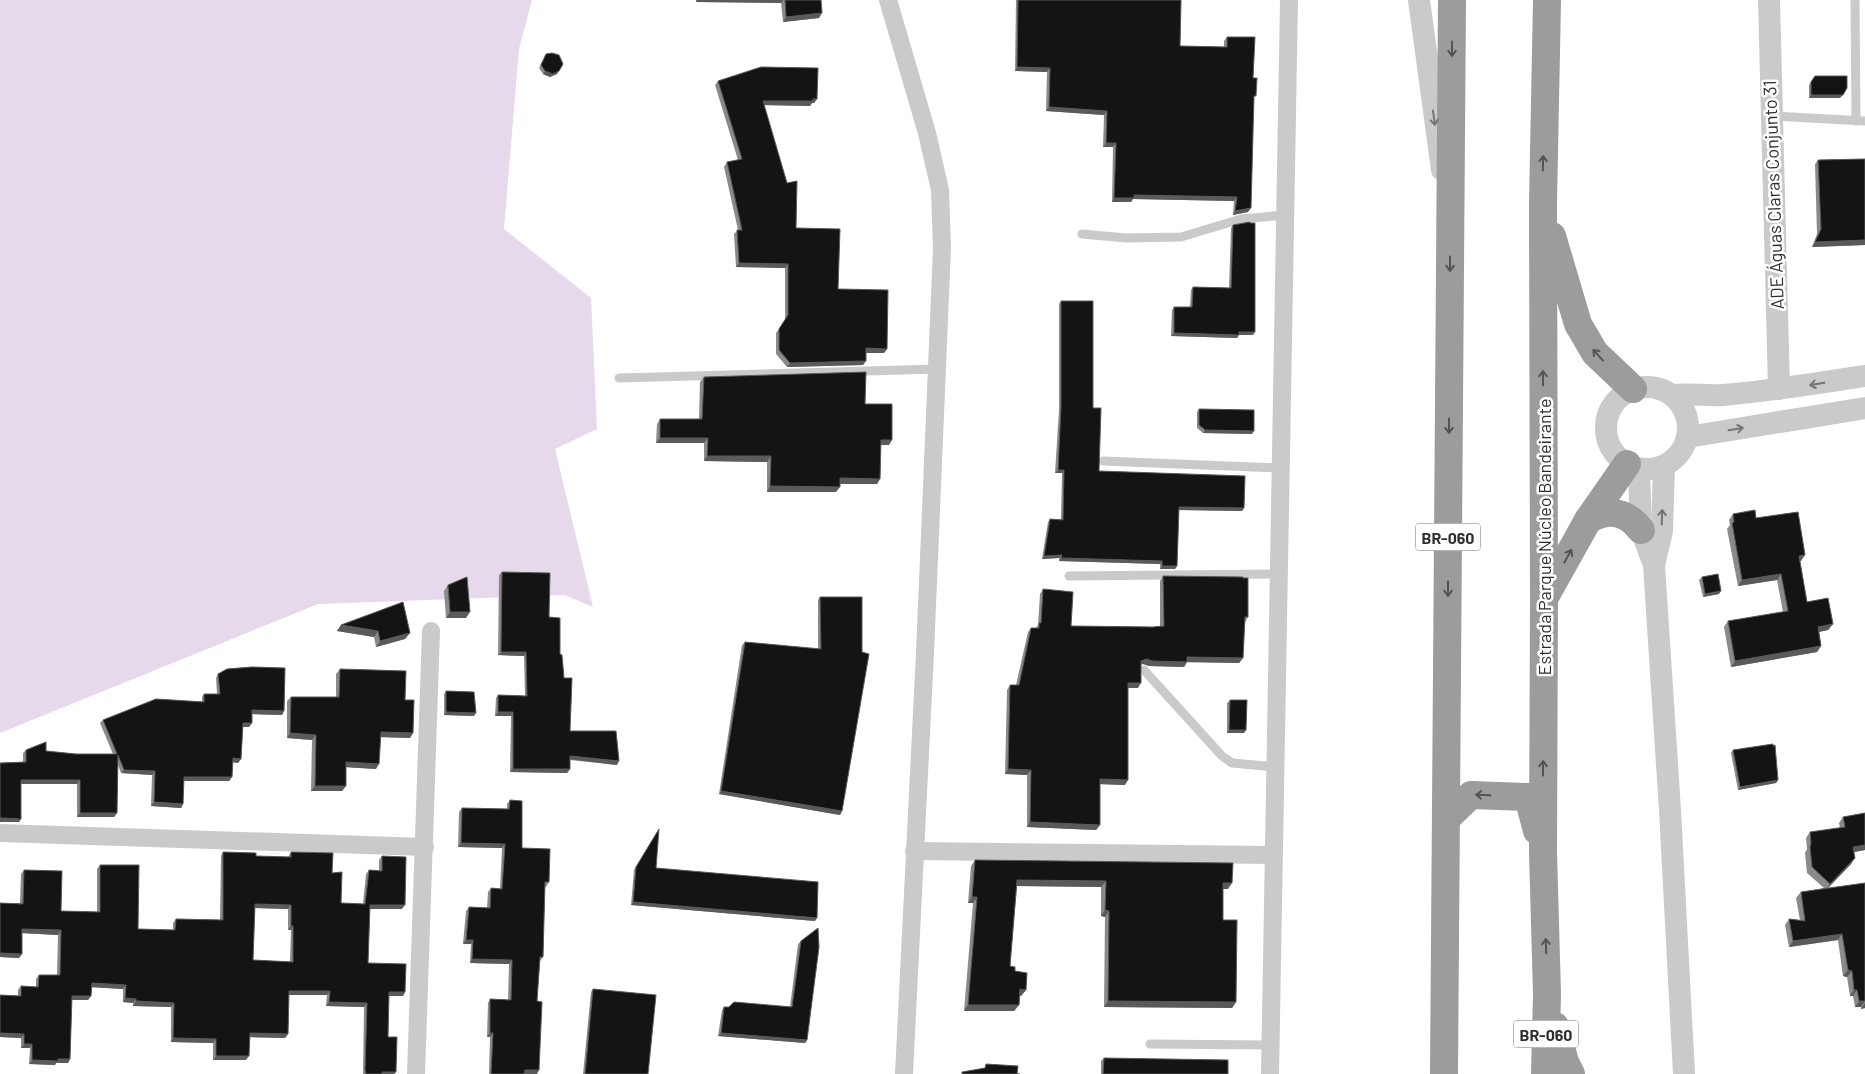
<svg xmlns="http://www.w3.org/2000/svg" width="1865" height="1074" viewBox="0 0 1865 1074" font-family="Barlow,sans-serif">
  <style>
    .green { fill: #e7d9ec }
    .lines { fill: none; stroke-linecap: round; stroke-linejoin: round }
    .service { stroke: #cacaca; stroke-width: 9 }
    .minor { stroke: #cacaca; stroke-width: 18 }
    .tertiary { stroke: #cacaca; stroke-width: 22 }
    .trunk { stroke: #9c9c9c; stroke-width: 28 }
    .wall { fill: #8a8a8a; fill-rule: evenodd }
    .shaded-wall { fill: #5a5a5a }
    .building { fill: #141414; stroke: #5a5a5a; fill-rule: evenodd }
    .oneway { stroke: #545454 }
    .oneway2 { stroke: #747474 }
    .labels { text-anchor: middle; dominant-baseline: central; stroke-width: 5; stroke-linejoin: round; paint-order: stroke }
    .shield { fill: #fff; stroke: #6c6c6c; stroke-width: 1 }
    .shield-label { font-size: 16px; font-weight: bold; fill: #2d2d2d }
    .street-label { font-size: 18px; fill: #2d2d2d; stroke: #fff }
  </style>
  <rect width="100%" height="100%" fill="#fff"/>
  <path class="green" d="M0,0H532L519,49L504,229L591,298L597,429L555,449L593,607L564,595L318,604L0,733Z"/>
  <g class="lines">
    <g class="service">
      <path d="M1855,0L1856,121"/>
      <path d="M1773,116L1865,121"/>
      <path d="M1082,234L1126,238L1181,237L1241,219L1285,215"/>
      <path d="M619,378L937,369"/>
      <path d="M1103,461L1281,468"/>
      <path d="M1069,576L1279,574"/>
      <path d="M1144,670L1222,756L1232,763L1276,767"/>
      <path d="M1150,1044L1270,1045"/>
    </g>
    <g class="minor">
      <path d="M888,0L927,133L940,190L942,248L925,653L904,1074"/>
      <path d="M0,833L425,847"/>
      <path d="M914,851L1274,855"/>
      <path d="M416,1074L431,631"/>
      <path d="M1270,1074L1289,0"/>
    </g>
    <g class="tertiary">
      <path d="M1419,0L1442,170"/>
      <path d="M1769,0L1779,389"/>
      <circle cx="1647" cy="428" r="41"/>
      <path d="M1673,395C1690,393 1706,396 1723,395C1771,391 1818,383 1865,376"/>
      <path d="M1688,437L1865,408"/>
      <path d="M1639,469L1641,530L1654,565L1670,810L1684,1074"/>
      <path d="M1654,565L1662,531L1664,466"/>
    </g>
    <g class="trunk">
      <path d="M1552,236L1578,324L1595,353L1633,389"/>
      <path d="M1588,520C1610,508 1626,511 1641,530"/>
      <path d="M1545,597L1588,520L1627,464"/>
      <path d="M1446,819L1471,795L1528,797L1537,831"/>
      <path d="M1555,1026L1565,1062L1571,1074"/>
      <path d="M1444,1074L1452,0"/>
      <path d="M1545,1074L1547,994L1543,852L1544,598L1543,203L1547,0"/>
    </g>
  </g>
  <g class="wall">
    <path d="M696,0H821L819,18L783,22L781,3L696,2Z"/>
    <path d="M1016,0H1181L1180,46L1224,47V41L1227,37L1253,78L1254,99L1248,212L1233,215L1234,201L1133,199L1131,202H1112L1113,147H1103L1104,115L1046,111L1047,72L1015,71Z"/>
    <path d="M546,54L557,74L550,77L543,74L539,68Z"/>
    <path d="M1815,76L1840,98H1809V85Z"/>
    <path d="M718,81L817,99L814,103H812L810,106L764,105L796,228L838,289L887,349L884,353H866L863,365L787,367L776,354V333L785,320V268L736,267L734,234L738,230L724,167L727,162L738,160L715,85Z"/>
    <path d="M1865,159V245L1812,247L1817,234L1815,164L1818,160Z"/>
    <path d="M1233,225L1253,335H1239L1237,338L1171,336L1172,310L1174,307H1190L1191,290L1193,287L1229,288L1231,228Z"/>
    <path d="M1061,301L1093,408L1099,471L1244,508L1242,511L1179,510L1177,566L1175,569H1160V564L1059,561V558L1042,559L1048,522L1050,519H1061L1062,473H1055L1059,410V304Z"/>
    <path d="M704,377L865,404L889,445H881L880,479L877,484H840L836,492H767V462L704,461V443H656L657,424L660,419H699L700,382Z"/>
    <path d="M1199,409L1252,434L1203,433L1197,428V412Z"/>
    <path d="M1733,514L1756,518L1801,561H1800L1807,602L1833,624L1828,630L1819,632L1821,646L1817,652L1731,667L1724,627L1728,621L1783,612L1777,580L1738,586L1727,529L1730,525L1729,520Z"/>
    <path d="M502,572L549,617L560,654L564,678L570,731L617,765L570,760V769L567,773L510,772L511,716H495L496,698L498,695L525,696L524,656L498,655L499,575Z"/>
    <path d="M1163,576L1248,617L1245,622L1243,658L1239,663L1187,662L1184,667L1149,666L1143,664H1141L1138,688H1128L1125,785L1100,784V825L1096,830L1027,827V775L1005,774L1007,690L1010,685H1016L1028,632L1031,628H1036L1038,625L1040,594L1043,589L1071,626L1153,627L1160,626V581Z"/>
    <path d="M1702,577L1719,594L1703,597L1699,580Z"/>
    <path d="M448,585L466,618H446L444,591Z"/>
    <path d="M820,597L842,811L840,815L719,794L742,645L745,642L818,649V600Z"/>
    <path d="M341,625L410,633L405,639L376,647L374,637L337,631Z"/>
    <path d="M252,667L285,668L284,711L282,715L252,714V723L249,727H243L241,759L238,763L233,762L232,777L229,781H184L183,804L181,808L151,806L152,775L121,773L118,765L117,813L114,817H77V784H21V819L19,822H0V763L23,762V753L26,750L46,742V751L76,754H113L100,723L103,720L156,699L202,702V697L204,694H217L216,678L218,674L227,669Z"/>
    <path d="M340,669L405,700L413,733L410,738L380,737L376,769L346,767V786L342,791H311L312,740L287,738V701L291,697H336V674Z"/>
    <path d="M446,691L474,716L444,715V694Z"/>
    <path d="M1230,700L1246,730L1244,733H1227V703Z"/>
    <path d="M1733,750L1778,780L1776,783L1738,790L1731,753Z"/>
    <path d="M510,800L522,848L549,882L546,887H545L543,957L540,961L537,1001L539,1070L489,1074L490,1037H487L488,1003L490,999L508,1000L509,964L470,963L471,944H463L466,911L469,907L487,908L488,892L491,888L500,889L502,848L458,847L459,812L462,808L507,809V804Z"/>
    <path d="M1865,813V850L1854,852L1851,864L1828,888L1865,883V1008L1861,1009V1007H1855L1853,996H1850L1847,977L1843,976L1838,940L1789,947L1785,925L1789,919L1800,920L1796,898L1801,892L1824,888L1807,873L1805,853L1807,849L1806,838L1810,832L1840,828L1839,823L1843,817Z"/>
    <path d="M657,832L656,868L815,921L631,905L634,870Z"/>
    <path d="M223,852L256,856L288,857L291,852L332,873L341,903L363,904L366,874L369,870L379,871V860L382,856L402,909H370L368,963L405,992L403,996H389L388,1037L396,1072L394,1074H363L364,1007L326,1006L327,995H289L288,1034L285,1038L249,1037L246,1060H213V1043L171,1042V1007L133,1006V1003L123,1002V989L91,987V996L88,1000H72L70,1059L68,1063H56L55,1065L29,1064L30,1048H21V1038L0,1037V995L18,996V990L21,986L36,987V979L39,975H57L58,935L22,933V954L19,958L0,957V903H20L21,874L24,870L61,911L97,912V869L100,865L138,929L173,930V923L176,919L220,920L221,856ZM255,908L288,909V930H291L290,962L253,960Z"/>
    <path d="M975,860L1228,889H1223V920L1236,1002L1232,1008L1104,1007L1105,917L1101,916V887L1017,886L1010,966L1015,971L1026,990L1021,996H1020L1019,1005L1014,1011H964L973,903H968L971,866Z"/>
    <path d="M801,941L807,1040L805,1043L718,1036L722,1010L724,1007H790L798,944Z"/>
    <path d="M593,989L648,1074H583L591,992Z"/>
    <path d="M1104,1058L1228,1074H1101V1061Z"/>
  </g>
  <g class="shaded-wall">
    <path d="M697,0H783L781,3L696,2Z"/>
    <path d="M822,13L819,18L783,22L786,17Z"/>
    <path d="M1017,67L1050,68L1047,72L1015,71Z"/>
    <path d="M545,71H559L557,74L550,77L543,74Z"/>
    <path d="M1811,95H1843L1840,98H1809Z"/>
    <path d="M817,99L814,103H812L810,106L760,105L763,101Z"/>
    <path d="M1049,107L1107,111L1104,115L1046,111Z"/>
    <path d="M1106,143H1116L1113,147H1103Z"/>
    <path d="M1134,195L1237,197L1234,201L1133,199L1131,202H1112L1114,198Z"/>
    <path d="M1251,208L1248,212L1233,215L1235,211Z"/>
    <path d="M1865,240V245L1812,247L1815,242Z"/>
    <path d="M739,263L788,264L785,268L736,267Z"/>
    <path d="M1239,332H1255L1253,335H1237Z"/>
    <path d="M1174,333L1239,335L1237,338L1171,336Z"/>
    <path d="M866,348L887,349L884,353H863Z"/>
    <path d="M866,361L863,365L787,367L790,363Z"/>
    <path d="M1205,430L1254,431L1252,434L1203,433Z"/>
    <path d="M660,438H708L704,443H656Z"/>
    <path d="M881,440H892L889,445H877Z"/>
    <path d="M707,456H771L767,462L704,461Z"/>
    <path d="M1058,470H1064L1062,473H1055Z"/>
    <path d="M840,478L880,479L877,484H836Z"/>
    <path d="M770,486L840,487L836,492H767Z"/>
    <path d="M1179,507L1244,508L1242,511L1177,510Z"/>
    <path d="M1062,555L1059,558L1042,559L1044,556Z"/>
    <path d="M1805,555L1801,561L1795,562L1799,556Z"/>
    <path d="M1061,558L1162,561L1160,564L1059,561Z"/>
    <path d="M1162,566H1177L1175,569H1160Z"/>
    <path d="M1781,574L1777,580L1738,586L1742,580Z"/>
    <path d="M1721,591L1719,594L1703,597L1705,594Z"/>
    <path d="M450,612H470L466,618H446Z"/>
    <path d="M1833,624L1828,630L1814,633L1818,627Z"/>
    <path d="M341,625L378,631L374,637L337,631Z"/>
    <path d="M410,633L405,639L376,647L380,641Z"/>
    <path d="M1821,646L1817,652L1731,667L1735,661Z"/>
    <path d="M501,652H526L524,656L498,655Z"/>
    <path d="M1187,657L1243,658L1239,663L1184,662H1187L1184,667L1149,666L1143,664L1138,666L1141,661L1147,659Z"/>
    <path d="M1128,683H1141L1138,688H1125Z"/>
    <path d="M252,710L284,711L282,715L249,714Z"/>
    <path d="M446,712L476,713L474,716L444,715Z"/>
    <path d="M498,712H513L511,716H495Z"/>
    <path d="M243,723H252L249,727H240Z"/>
    <path d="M1229,730H1246L1244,733H1227Z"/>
    <path d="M381,732L413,733L410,738L377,737Z"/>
    <path d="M290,733L316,735L312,740L287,738Z"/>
    <path d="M570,756L619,761L617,765L568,759Z"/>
    <path d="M233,758L241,759L238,763L231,762Z"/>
    <path d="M346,762L379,764L376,769L343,767Z"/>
    <path d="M513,769H570L567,773L510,772Z"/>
    <path d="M1008,769L1031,770L1027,775L1005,774Z"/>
    <path d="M124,770L155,771L152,775L121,773Z"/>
    <path d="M184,777H232L229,781H182Z"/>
    <path d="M1100,779L1128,780L1125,785L1097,784Z"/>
    <path d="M21,780H80L77,784H19Z"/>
    <path d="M1778,780L1776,783L1738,790L1740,787Z"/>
    <path d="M315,786H346L342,791H311Z"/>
    <path d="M721,791L842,811L840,815L719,794Z"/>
    <path d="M154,802L183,804L181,808L151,806Z"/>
    <path d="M80,813H117L114,817H77Z"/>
    <path d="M0,818L21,819L19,822H0Z"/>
    <path d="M1030,822L1100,825L1096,830L1027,827Z"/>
    <path d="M461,843L505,844L502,848L458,847Z"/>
    <path d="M1865,845V850L1849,853L1853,847Z"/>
    <path d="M1855,858L1851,864L1826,890L1830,884Z"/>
    <path d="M1017,880L1106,881L1101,887L1013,886Z"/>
    <path d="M1223,883H1232L1228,889H1219Z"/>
    <path d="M972,897H977L973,903H968Z"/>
    <path d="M633,902L817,918L815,921L631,905Z"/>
    <path d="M255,904L291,905L288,909L252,908Z"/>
    <path d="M370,905H405L402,909H367Z"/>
    <path d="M1105,910L1109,911L1105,917L1101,916Z"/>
    <path d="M291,926H293L291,930H288Z"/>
    <path d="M22,929L61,930L58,935L20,933Z"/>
    <path d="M1842,934L1838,940L1789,947L1793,941Z"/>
    <path d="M466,940H473L471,944H463Z"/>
    <path d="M0,953L22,954L19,958L0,957Z"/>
    <path d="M472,959L512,960L509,964L470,963Z"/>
    <path d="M1848,970L1852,971L1847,977L1843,976Z"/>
    <path d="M92,983L126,985L123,989L89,987Z"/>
    <path d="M1020,989L1026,990L1021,996L1016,995Z"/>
    <path d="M1854,990H1857L1853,996H1850Z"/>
    <path d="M289,991H330L327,995H286Z"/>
    <path d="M389,992H405L403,996H386Z"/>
    <path d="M72,996H91L88,1000H69Z"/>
    <path d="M125,998L136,999L133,1003L123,1002Z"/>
    <path d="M136,1001L174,1003L171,1007L133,1006Z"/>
    <path d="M1108,1001L1236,1002L1232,1008L1104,1007Z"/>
    <path d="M1859,1001H1865L1861,1007H1855Z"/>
    <path d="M329,1002L367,1003L364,1007L326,1006Z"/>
    <path d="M1865,1003V1008L1861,1009Z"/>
    <path d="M968,1005H1019L1014,1011H964Z"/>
    <path d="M0,1033L24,1034L21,1038L0,1037Z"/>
    <path d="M250,1033L288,1034L285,1038L247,1037Z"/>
    <path d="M490,1033H493L490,1037H487Z"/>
    <path d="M721,1033L807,1040L805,1043L718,1036Z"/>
    <path d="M173,1038L216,1039L213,1043L171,1042Z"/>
    <path d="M24,1044H32L30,1048H21Z"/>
    <path d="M216,1056H249L246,1060H213Z"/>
    <path d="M58,1059H70L68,1063H56L55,1065L29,1064L32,1060Z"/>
    <path d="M525,1070H539L537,1074H522Z"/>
    <path d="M382,1072H396L394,1074H380Z"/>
  </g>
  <g class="building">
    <path d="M785,0H821L822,13L786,17Z"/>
    <path d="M1018,0H1181L1180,46L1227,47V37H1255L1253,78H1257L1256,96H1254L1251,208L1235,211L1237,197L1134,195V198H1114L1116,143H1106L1107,111L1049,107L1050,68L1017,67Z"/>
    <path d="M552,53L559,55L563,64L559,71L553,74L545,71L541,65L546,54Z"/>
    <path d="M761,67L818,68L817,99H813V101H763L787,183L797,181L796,228L840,229L838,289L888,290L887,349L866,348V361L790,363L779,350V329L788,315V264L739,263L737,230H742L727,162L742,159L718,81Z"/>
    <path d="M1815,76H1847V88L1843,95H1811V82Z"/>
    <path d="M1865,159V240L1815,242L1821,229L1818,160Z"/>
    <path d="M1250,222V223H1255V332H1239V335L1174,333V307H1192L1193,287L1231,288L1233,225Z"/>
    <path d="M1061,301H1093V408H1101L1099,471L1245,476L1244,508L1179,507L1177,566H1162V561L1061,558L1062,555L1044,556L1050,519L1063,520L1064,470H1058L1061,407Z"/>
    <path d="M866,372L865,404H892V440H881L880,479L840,478V487L770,486L771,456H707L708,438H660V419H702L704,377Z"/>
    <path d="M1199,409L1254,410V431L1205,430L1199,425Z"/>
    <path d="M1755,510L1756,518L1798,512L1805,555L1799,556L1807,602L1828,598L1833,624L1818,627L1821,646L1735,661L1728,621L1788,611L1781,574L1742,580L1732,523L1734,522L1733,514Z"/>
    <path d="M502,572L550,573L549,617L560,618V654L562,655L564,678H572L570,731H616L619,761L570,756V769H513V712H498V695L527,696L526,652H501Z"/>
    <path d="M1718,574L1721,591L1705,594L1702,577Z"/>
    <path d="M1163,576L1243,577V578H1248V617H1245L1243,658L1187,657V662L1152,661L1147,659L1141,661V683H1128V780L1100,779V825L1030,822L1031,770L1008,769L1010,685H1019L1031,628H1039V623H1041L1043,589L1073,592L1071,626L1153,627L1164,626Z"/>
    <path d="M467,577L470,612H450L448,585Z"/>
    <path d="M820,597H862V652L869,654L842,811L721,791L745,642L821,649Z"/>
    <path d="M403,602L410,633L380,641L378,631L341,625Z"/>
    <path d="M252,667L285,668L284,711L252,710V723H243L241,759L233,758L232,777H184L183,804L154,802L155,771L124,770L118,755L117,813H80V780H21V819L0,818V763L26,762V750L46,742V751L76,754H117L103,720L156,699L204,702V694H220L218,674L227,669Z"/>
    <path d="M340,669L406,671L405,700H414L413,733L381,732L379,764L346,762V786H315L316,735L290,733L291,697H339Z"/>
    <path d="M446,691L474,692L476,713L446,712Z"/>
    <path d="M1230,700H1247L1246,730H1229Z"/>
    <path d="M1773,744V746L1775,745L1778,780L1740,787L1733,750Z"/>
    <path d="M510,800L522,801V848L550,849L549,882H545L543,957H540L537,1001L542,1002L539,1070H525L524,1074H491L493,1033H490V999L511,1000L512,960L472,959L473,940H466L469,907L490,908L491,888L502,889L505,844L461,843L462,808L509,809Z"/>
    <path d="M1865,813V845L1853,847L1855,858L1830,884L1812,867L1810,847L1811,843L1810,832L1845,827L1843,817Z"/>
    <path d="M659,829L656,868L818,882L817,918L633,902L636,867Z"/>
    <path d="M223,852L256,853V856L291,857V852L333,853L332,873L342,872L341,903L365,904L369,870L382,871V856L406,857L405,905H370L368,963L406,964L405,992H389L388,1037H397L396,1072H382V1074H366L365,1070L367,1003L329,1002L330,991H289L288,1034L250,1033L249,1056H216V1039L173,1038L174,1003L136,1001V999L125,998L126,985L92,983L91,996H72L70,1059H58V1061L32,1060V1044H24V1034L0,1033V995L21,996V986L38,987L39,975H60L61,930L22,929V954L0,953V903L23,904L24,870L62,871L61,911L100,912V865H139L138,929L175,930L176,919L223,920ZM255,904L291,905V926H293V962L253,960Z"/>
    <path d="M975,860L1233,863L1232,883H1223V920H1237L1236,1002L1108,1001L1109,911L1105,910L1106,881L1017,880L1010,966L1015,967V971L1027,973L1026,990L1020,989L1019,1005H968L977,897H972Z"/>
    <path d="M1865,883V1001H1859L1857,990H1854L1852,971L1848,970L1842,934L1793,941L1789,919L1805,921L1801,892Z"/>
    <path d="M818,928L819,947L807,1040L721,1033L724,1007H729L734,1002L792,1007L801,941Z"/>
    <path d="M593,989L656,995L648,1074H585Z"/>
    <path d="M1104,1058L1228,1060V1074H1103Z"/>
    <path d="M986,1064L1018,1066L1017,1074H1020H962V1072L985,1068Z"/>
  </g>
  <defs><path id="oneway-shaft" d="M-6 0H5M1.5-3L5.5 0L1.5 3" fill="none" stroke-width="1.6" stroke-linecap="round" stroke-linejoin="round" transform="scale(1.25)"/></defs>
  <g class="oneway">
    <use href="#oneway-shaft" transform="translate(1452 49) rotate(90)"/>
    <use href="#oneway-shaft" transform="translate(1543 163) rotate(-89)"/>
    <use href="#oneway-shaft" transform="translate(1450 264) rotate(90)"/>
    <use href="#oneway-shaft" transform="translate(1598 355) rotate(-132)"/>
    <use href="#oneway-shaft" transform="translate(1543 378) rotate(-90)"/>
    <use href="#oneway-shaft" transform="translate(1449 426) rotate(90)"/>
    <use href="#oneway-shaft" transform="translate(1568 556) rotate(-61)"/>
    <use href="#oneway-shaft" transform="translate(1448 589) rotate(90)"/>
    <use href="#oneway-shaft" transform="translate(1543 768) rotate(-90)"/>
    <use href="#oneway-shaft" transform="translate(1483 795) rotate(-178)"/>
    <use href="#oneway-shaft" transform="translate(1546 946) rotate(-92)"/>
  </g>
  <g class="oneway2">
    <use href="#oneway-shaft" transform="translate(1434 118) rotate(82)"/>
    <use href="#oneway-shaft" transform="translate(1817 384) rotate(171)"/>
    <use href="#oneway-shaft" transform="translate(1736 429) rotate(-9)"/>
    <use href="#oneway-shaft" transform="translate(1662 517) rotate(-88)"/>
  </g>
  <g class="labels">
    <g class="shield">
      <rect x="1415.5" y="523.5" width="65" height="27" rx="4"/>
      <rect x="1513.5" y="1020.5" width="65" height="27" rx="4"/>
    </g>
    <g class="shield-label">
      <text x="1448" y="537">BR-060</text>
      <text x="1546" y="1034">BR-060</text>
    </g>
    <g class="street-label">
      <text transform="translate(1773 195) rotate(-92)">ADE Águas Claras Conjunto 31</text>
      <text transform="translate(1544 537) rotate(-90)">Estrada Parque Núcleo Bandeirante</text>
    </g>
  </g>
</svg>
